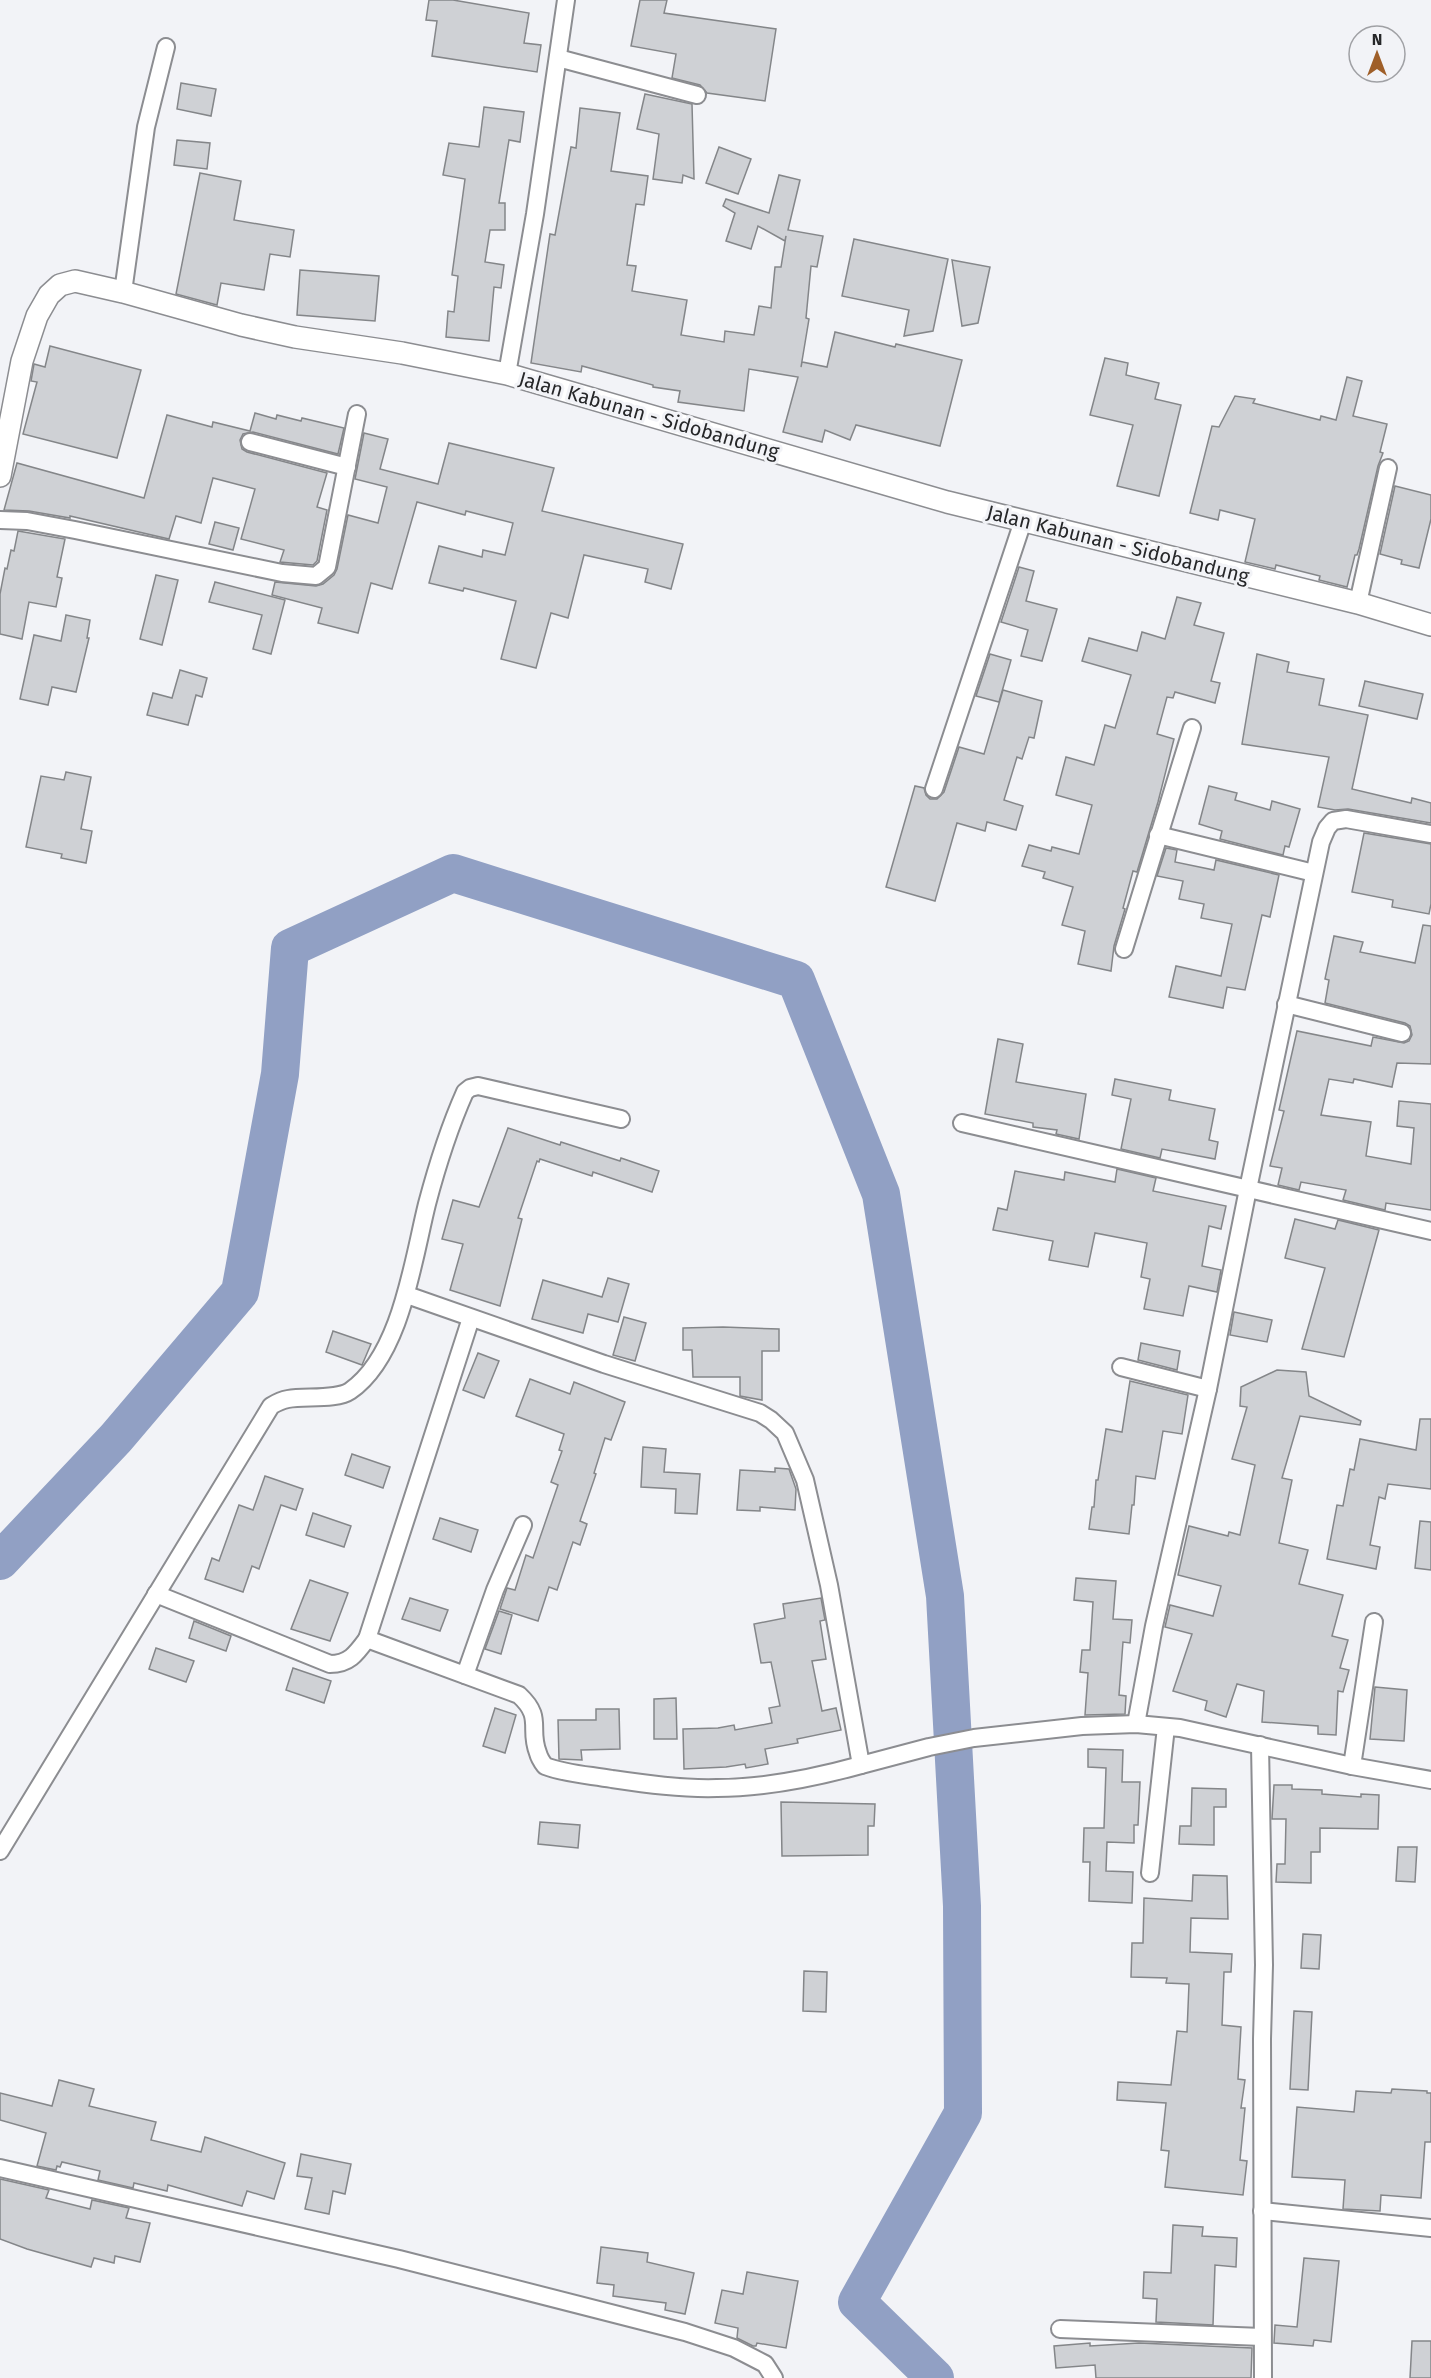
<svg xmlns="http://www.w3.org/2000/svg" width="1431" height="2378" viewBox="0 0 1431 2378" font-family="'Fira Sans',sans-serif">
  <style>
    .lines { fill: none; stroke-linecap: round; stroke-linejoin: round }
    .river { stroke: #91a0c4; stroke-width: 38 }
    .building { fill: #cfd1d5; stroke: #848689; stroke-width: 1.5 }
    .minor-casing { stroke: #8c8d91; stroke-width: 20 }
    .tertiary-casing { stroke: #8c8d91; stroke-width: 24 }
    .minor { stroke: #fff; stroke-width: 16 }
    .tertiary { stroke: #fff; stroke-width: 21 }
    .labels { text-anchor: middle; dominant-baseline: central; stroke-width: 6; stroke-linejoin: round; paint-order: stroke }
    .street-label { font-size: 20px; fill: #262729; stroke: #f2f3f7 }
  </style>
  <rect width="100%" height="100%" fill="#f2f3f7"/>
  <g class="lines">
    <path class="river" d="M0,1561L116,1438L240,1292L280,1074L290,948L453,873L796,980L881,1194L945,1596L962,1906L963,2113L857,2302L935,2378"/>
  </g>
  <g class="building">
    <path d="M429,0H453L529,13L524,43L541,45L537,72L432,56L437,21L426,20Z"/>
    <path d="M640,0H667L664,13L776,29L765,101L707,93L700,85L672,78L676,54L631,46Z"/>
    <path d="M181,83L216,89L211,116L177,109Z"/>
    <path d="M645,94L692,104L694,179L683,175L682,183L653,179L659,134L637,129Z"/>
    <path d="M484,107L524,112L520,142L509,140L499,203H505V230H490L485,262L504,265L501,288L494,287L489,341L446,337L448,311L454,312L458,276L452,275L465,179L443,175L449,143L479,147Z"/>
    <path d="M580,108L620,113L611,171L648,176L644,205L636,204L627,265L636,266L632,291L687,300L681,335L724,342L725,331L754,335L759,306L771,308L775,267H781L786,236L785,241L758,226L751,249L726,241L735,213L723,206L726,199L769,213L779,175L800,180L788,230L823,236L817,267L811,266L806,318L809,319L801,367L802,362L827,367L835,332L895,347L896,344L962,360L940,446L856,425L850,440L825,430L822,442L783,432L798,377L749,369L744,411L678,402L680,391L653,387V385L582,366L581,372L531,363L550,234L555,235L571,147L576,148Z"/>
    <path d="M177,140L210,143L207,169L174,165Z"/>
    <path d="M719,147L751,159L738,194L706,183Z"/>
    <path d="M200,173L241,181L234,220L294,230L290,257L270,254L264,290L221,283L217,305L176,294Z"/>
    <path d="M854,239L948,259L933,331L904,336L909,310L842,296Z"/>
    <path d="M952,260L990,267L978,323L962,326Z"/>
    <path d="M300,270L379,276L375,321L297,315Z"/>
    <path d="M50,346L141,370L117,458L23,434L37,382L31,381L34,364L45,367Z"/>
    <path d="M1105,358L1128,363L1126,375L1159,383L1155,399L1181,405L1159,496L1117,486L1133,425L1090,415Z"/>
    <path d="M1347,377L1362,381L1353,416L1387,424L1380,452L1383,453L1378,466L1359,549L1357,555H1355L1347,587L1319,580L1320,576L1276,565L1275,569L1245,562L1255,519L1220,510L1218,520L1190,513L1212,426L1219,427L1235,396L1255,399L1253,403L1320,420L1321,416L1336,420Z"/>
    <path d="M255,413L276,419L277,415L301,421L302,418L344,428L338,454L253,432L243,434L240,440L242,449L247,452L327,473L317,507L327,510L317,561L313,565L280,562L284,550L241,539L255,489L213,478L201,523L176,516L169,539L70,516V518L29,511L4,510L17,463L144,498L167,415L212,427L213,422L250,431Z"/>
    <path d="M364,433L388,439L380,469L438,484L449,443L554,468L542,511L683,544L671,589L645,582L648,569L584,555L568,618L551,613L536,668L501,659L516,601L464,588L463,591L429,583L439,546L482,557L483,550L505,555L513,523L466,511L465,515L417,502L392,589L371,583L358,633L318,623L322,608L272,595L275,582L316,586L323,584L334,575L337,569L348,515L378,523L387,487L355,479Z"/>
    <path d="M1395,486L1431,495V519L1419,568L1401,564L1402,560L1380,554Z"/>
    <path d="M215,522L239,528L233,550L209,544Z"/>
    <path d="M18,531L65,539L57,577L62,578L56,607L29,602L22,639L0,634V594L5,568L7,569L11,550L14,551Z"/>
    <path d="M1019,567L1034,571L1026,601L1057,609L1042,661L1021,656L1028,630L1001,622Z"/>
    <path d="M156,575L178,580L162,645L140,639Z"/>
    <path d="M215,582L285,600L271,654L253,649L262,615L209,602Z"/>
    <path d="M1177,597L1201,603L1194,625L1224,633L1211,681L1220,683L1215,703L1175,692L1173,698L1167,697L1157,734L1174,739L1158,802L1137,872L1133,871L1123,908L1125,909L1114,946L1111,971L1078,964L1085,931L1062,925L1073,887L1043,878L1045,872L1022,866L1029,845L1051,851L1052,847L1079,854L1092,805L1056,795L1066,757L1094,765L1105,725L1115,728L1131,675L1082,661L1089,638L1137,651L1142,632L1165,639Z"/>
    <path d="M66,615L90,620L87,638H89L76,692L52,687L48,705L20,699L34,635L61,641Z"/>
    <path d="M990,654L1011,660L999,702L976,696Z"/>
    <path d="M1257,654L1289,662L1287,672L1324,679L1319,705L1368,715L1352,789L1411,803L1412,798L1431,803V823L1348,809L1335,810L1318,807L1329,757L1242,744Z"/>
    <path d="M180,670L207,678L202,697L196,695L188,725L147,715L153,693L172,698Z"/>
    <path d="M1365,681L1423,694L1417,719L1359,706Z"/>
    <path d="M1003,690L1042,701L1034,738L1029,737L1022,759L1017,757L1004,800L1023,806L1016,830L987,822L985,831L957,823L935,901L886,887L915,786L924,788L926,795L930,799H937L944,792L959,747L984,754Z"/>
    <path d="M66,772L91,777L81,829L92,831L86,863L61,858L62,854L26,847L41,776L64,780Z"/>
    <path d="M1209,786L1237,793L1235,800L1270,810L1272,801L1300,809L1289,847L1285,846L1283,855L1220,839L1222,831L1199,824Z"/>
    <path d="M1364,833L1431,844V904L1429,914L1392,907L1393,900L1352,892Z"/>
    <path d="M1166,848L1177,850L1175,862L1214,870L1216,860L1279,875L1270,917L1262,915L1245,990L1227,987L1223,1008L1169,997L1176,966L1221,976L1232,924L1201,918L1204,904L1179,899L1183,881L1157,876Z"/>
    <path d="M1423,925L1431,926V1064L1397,1063L1392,1087L1354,1079L1353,1083L1329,1079L1321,1115L1371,1122L1366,1156L1411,1164L1414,1128L1397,1126L1399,1101L1431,1104V1210L1386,1203L1385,1210L1343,1200L1346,1190L1301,1182L1299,1190L1278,1185L1282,1168L1270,1166L1284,1111L1279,1110L1297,1031L1371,1046L1373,1037L1404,1043L1409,1041L1412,1035L1410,1026L1405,1023L1325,1003L1329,980L1325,979L1334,936L1363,942L1360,952L1415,963Z"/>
    <path d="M998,1039L1023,1044L1016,1082L1086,1094L1079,1139L1056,1134L1057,1130L1033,1127V1123L985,1114Z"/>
    <path d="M1115,1079L1171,1090L1169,1100L1215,1109L1209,1140L1218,1142L1215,1159L1162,1149L1160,1158L1121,1149L1131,1099L1112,1095Z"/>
    <path d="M508,1128L560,1145L561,1142L620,1161L621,1158L659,1171L652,1192L593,1172L592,1176L540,1159L539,1162L537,1161L518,1218L522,1219L500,1306L450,1290L463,1244L442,1239L453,1200L479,1207Z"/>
    <path d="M1117,1169L1156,1178L1153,1191L1226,1206L1221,1229L1209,1226L1202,1266L1221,1270L1217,1292L1189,1286L1183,1316L1144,1309L1150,1279L1141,1277L1147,1243L1095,1233L1088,1267L1049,1260L1053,1241L993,1230L998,1208L1007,1210L1015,1171L1064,1180L1065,1172L1115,1182Z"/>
    <path d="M1295,1219L1335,1229L1338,1220L1379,1230L1344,1357L1302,1349L1325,1268L1285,1258Z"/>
    <path d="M608,1278L629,1284L618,1322L588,1314L583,1333L532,1319L543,1280L602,1297Z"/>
    <path d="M1234,1312L1272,1320L1267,1342L1230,1335Z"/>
    <path d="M624,1317L646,1323L635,1361L613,1355Z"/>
    <path d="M723,1327L779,1329V1351H762V1400L740,1396V1377H693L692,1350H683V1328Z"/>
    <path d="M333,1331L371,1344L362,1365L326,1352Z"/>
    <path d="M1141,1343L1180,1351L1177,1370L1138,1360Z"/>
    <path d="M478,1353L499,1361L484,1398L463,1390Z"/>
    <path d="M1277,1370L1306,1372L1309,1396L1361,1421L1360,1425L1300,1416L1282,1478L1292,1480L1279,1543L1308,1550L1299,1584L1343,1595L1332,1636L1348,1640L1340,1668L1349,1670L1343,1692L1338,1691L1336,1735L1318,1734V1726L1262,1722L1264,1691L1237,1684L1226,1717L1205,1710L1207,1701L1173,1691L1192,1634L1165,1627L1170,1605L1213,1616L1221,1586L1178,1575L1189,1526L1228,1536L1229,1532L1240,1535L1255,1465L1232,1459L1247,1407L1240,1406L1241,1387Z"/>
    <path d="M530,1379L570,1394L574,1382L625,1402L611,1440L605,1438L594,1473L596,1474L580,1521L587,1524L580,1545L573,1542L557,1590L549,1587L538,1621L500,1609L507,1588L515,1590L526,1555L533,1558L558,1485L551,1482L562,1451L559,1450L564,1434L516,1416Z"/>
    <path d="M1130,1381L1188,1395L1182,1434L1163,1431L1155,1479L1136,1476L1134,1505H1132L1129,1534L1089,1529L1092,1507H1094L1096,1480H1098L1106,1429L1122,1432Z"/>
    <path d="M1420,1419H1431V1489L1388,1484L1385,1499L1379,1497L1370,1545L1380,1547L1376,1569L1327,1559L1337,1505L1343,1506L1350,1469L1354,1470L1360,1439L1416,1450Z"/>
    <path d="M643,1447L666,1449L664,1472L700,1474L697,1514L675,1513L676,1489L641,1487Z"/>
    <path d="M352,1454L390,1467L383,1488L345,1475Z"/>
    <path d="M775,1468L789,1469L796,1489L795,1510L760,1507V1511L737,1510L740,1470L775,1472Z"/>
    <path d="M265,1476L303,1489L296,1510L281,1505L259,1569L252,1566L243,1592L205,1579L212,1558L219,1561L239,1505L253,1510Z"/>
    <path d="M313,1513L351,1526L344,1547L306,1535Z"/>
    <path d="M440,1518L478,1530L471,1552L433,1539Z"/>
    <path d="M1420,1521L1431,1522V1570L1415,1568Z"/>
    <path d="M1076,1578L1116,1581L1113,1619L1132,1620L1130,1643L1123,1642L1119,1695L1126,1696L1125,1714L1085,1715L1088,1673L1080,1672L1082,1650H1090L1093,1602L1074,1600Z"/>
    <path d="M310,1580L348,1593L330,1641L291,1629Z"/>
    <path d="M410,1598L448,1610L440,1631L402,1619Z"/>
    <path d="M821,1598L825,1620L820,1621L826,1659L812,1661L822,1711L836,1708L841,1730L797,1739L798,1743L765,1749L768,1764L746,1768L745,1764L726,1767L684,1769L683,1729L718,1728L734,1725L735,1730L772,1723L769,1708L780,1706L771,1662L761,1663L754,1624L785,1618L783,1604Z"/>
    <path d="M499,1611L512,1615L501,1654L485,1649Z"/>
    <path d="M194,1621L231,1636L226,1651L189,1638Z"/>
    <path d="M156,1648L194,1661L186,1682L149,1669Z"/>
    <path d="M293,1668L331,1681L324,1703L286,1690Z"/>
    <path d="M1375,1687L1407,1690L1404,1741L1370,1739Z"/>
    <path d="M676,1698L677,1739H654V1699Z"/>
    <path d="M495,1708L516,1715L505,1753L483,1746Z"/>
    <path d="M596,1709H619L620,1749L581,1750L582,1760L559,1759L558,1720H596Z"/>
    <path d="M1088,1749L1123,1750L1122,1782H1140L1138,1825H1134V1843L1107,1842L1106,1871L1133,1872L1132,1903L1089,1901L1090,1862H1083L1084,1828H1104L1106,1768L1088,1767Z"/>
    <path d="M1274,1785H1292V1789L1322,1790V1794L1361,1797V1794L1379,1795L1378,1829L1320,1828V1852H1311V1883L1276,1882L1277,1864H1285L1286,1819H1272Z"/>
    <path d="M1192,1788L1226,1789V1807H1214V1845L1179,1844L1180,1826H1191Z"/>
    <path d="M781,1802L875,1804L874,1826H868V1855L782,1856Z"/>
    <path d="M540,1822L580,1825L578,1848L538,1844Z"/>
    <path d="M1398,1847H1417L1415,1882L1396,1881Z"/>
    <path d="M1193,1875L1227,1876L1228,1919L1191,1918L1190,1952L1232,1954L1231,1972H1224L1222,2025L1241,2027L1238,2079L1245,2080L1241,2108H1245L1240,2160L1247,2161L1243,2195L1165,2187L1169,2151L1161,2150L1166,2103L1117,2100L1118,2082L1171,2085L1177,2031L1187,2032L1189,1984L1166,1983L1167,1978L1131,1977L1132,1943H1143L1144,1898L1192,1901Z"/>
    <path d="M1303,1934L1321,1935L1319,1969L1301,1968Z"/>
    <path d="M804,1971L827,1972L826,2012L803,2011Z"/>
    <path d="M1294,2011L1312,2012L1308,2090L1290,2089Z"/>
    <path d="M59,2080L94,2089L89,2106L156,2122L151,2140L201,2152L205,2137L285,2163L274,2199L247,2191L242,2206L168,2185L167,2191L134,2183L133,2188L98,2180L100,2171L62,2162L60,2167L57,2166L56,2170L37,2166L46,2133L0,2120V2093L52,2106Z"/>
    <path d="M1392,2089L1427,2091V2093H1431V2142H1425L1421,2198L1381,2195L1380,2211L1343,2209L1345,2180L1292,2177L1297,2107L1354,2112L1356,2091L1391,2093Z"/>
    <path d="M301,2154L351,2164L345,2194L333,2191L329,2214L305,2209L312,2178L297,2176Z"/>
    <path d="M0,2179L49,2190L46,2198L90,2209L92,2200L129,2208L126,2218L150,2223L140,2262L115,2256L114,2263L94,2258L91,2267L27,2249L0,2239Z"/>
    <path d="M1173,2225L1203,2227L1202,2236L1237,2238L1236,2267L1215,2265L1213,2325L1156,2322L1157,2299L1143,2298L1144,2272L1171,2273Z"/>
    <path d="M601,2247L648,2253L647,2262L694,2273L685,2314L665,2310L666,2303L613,2296L614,2285L597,2283Z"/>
    <path d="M1304,2258L1339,2261L1331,2342L1314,2340L1313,2346L1274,2343L1275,2325L1297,2327Z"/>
    <path d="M747,2272L798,2281L786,2348L757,2343L756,2346H753L737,2338L738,2328L715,2323L722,2290L743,2294Z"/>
    <path d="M1412,2341H1431V2378H1410Z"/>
    <path d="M1090,2343V2346L1139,2343L1252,2348L1251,2378H1096L1095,2365L1056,2368L1054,2346Z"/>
  </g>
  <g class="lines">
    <g class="minor-casing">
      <g id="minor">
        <path d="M558,58L697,95"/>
        <path d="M123,292L146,127L166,47"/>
        <path d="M507,374L535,214L566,0"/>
        <path d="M250,442L347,467"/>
        <path d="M0,520L27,521L75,530L282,573L316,576L327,567L357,414"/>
        <path d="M1358,603L1388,468"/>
        <path d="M934,789L1023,521"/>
        <path d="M1158,835L1314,873"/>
        <path d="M1124,949L1192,728"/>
        <path d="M1286,1004L1402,1033"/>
        <path d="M962,1123L1431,1231"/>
        <path d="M407,1295L604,1364L760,1413L771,1420L785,1433L805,1480L829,1585L861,1765L929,1747L974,1738L1082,1726L1136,1724L1180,1728L1352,1766L1431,1780"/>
        <path d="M471,1318L367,1639L519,1695C544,1718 528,1728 538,1753C539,1757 542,1762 545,1766C566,1774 589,1775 612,1779C646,1784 682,1789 717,1788C766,1788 814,1778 861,1765"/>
        <path d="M1121,1367L1208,1389"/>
        <path d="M156,1594L330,1664C349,1664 356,1654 367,1639"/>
        <path d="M465,1675L495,1590L523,1525"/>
        <path d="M1136,1724L1154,1626L1208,1389L1248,1189L1321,842L1327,828L1333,821L1346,819L1431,834"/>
        <path d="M1260,1745L1264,1965L1262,2039L1263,2378"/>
        <path d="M1352,1766L1374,1622"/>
        <path d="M0,1851L271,1406C276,1403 282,1400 288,1399C305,1396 337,1400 350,1391C401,1356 413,1260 427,1204C437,1166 449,1128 465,1092L470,1088L478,1086L621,1119"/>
        <path d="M1150,1873L1166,1727"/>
        <path d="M0,2168L399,2259L685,2332L734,2348L765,2364L774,2378"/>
        <path d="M1262,2211L1431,2228"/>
        <path d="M1060,2329L1262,2337"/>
      </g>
    </g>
    <g class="tertiary-casing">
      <path id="tertiary" d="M0,476L22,361L37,316L49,295L60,285L75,281L123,292L241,325L295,337L402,353L507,374L947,502L1358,603L1431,625"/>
    </g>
    <use href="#minor" class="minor"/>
    <use href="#tertiary" class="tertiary"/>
  </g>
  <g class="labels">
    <g class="street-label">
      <text transform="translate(649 415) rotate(16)">Jalan Kabunan - Sidobandung</text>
      <text transform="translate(1118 544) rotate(14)">Jalan Kabunan - Sidobandung</text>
    </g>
  </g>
  <g transform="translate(1377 54)"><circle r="28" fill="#f2f3f7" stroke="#a0a1a5" stroke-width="1.5"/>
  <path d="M0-4.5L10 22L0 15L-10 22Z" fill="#9f5f29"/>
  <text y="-9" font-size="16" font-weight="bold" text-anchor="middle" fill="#262729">N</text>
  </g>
</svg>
